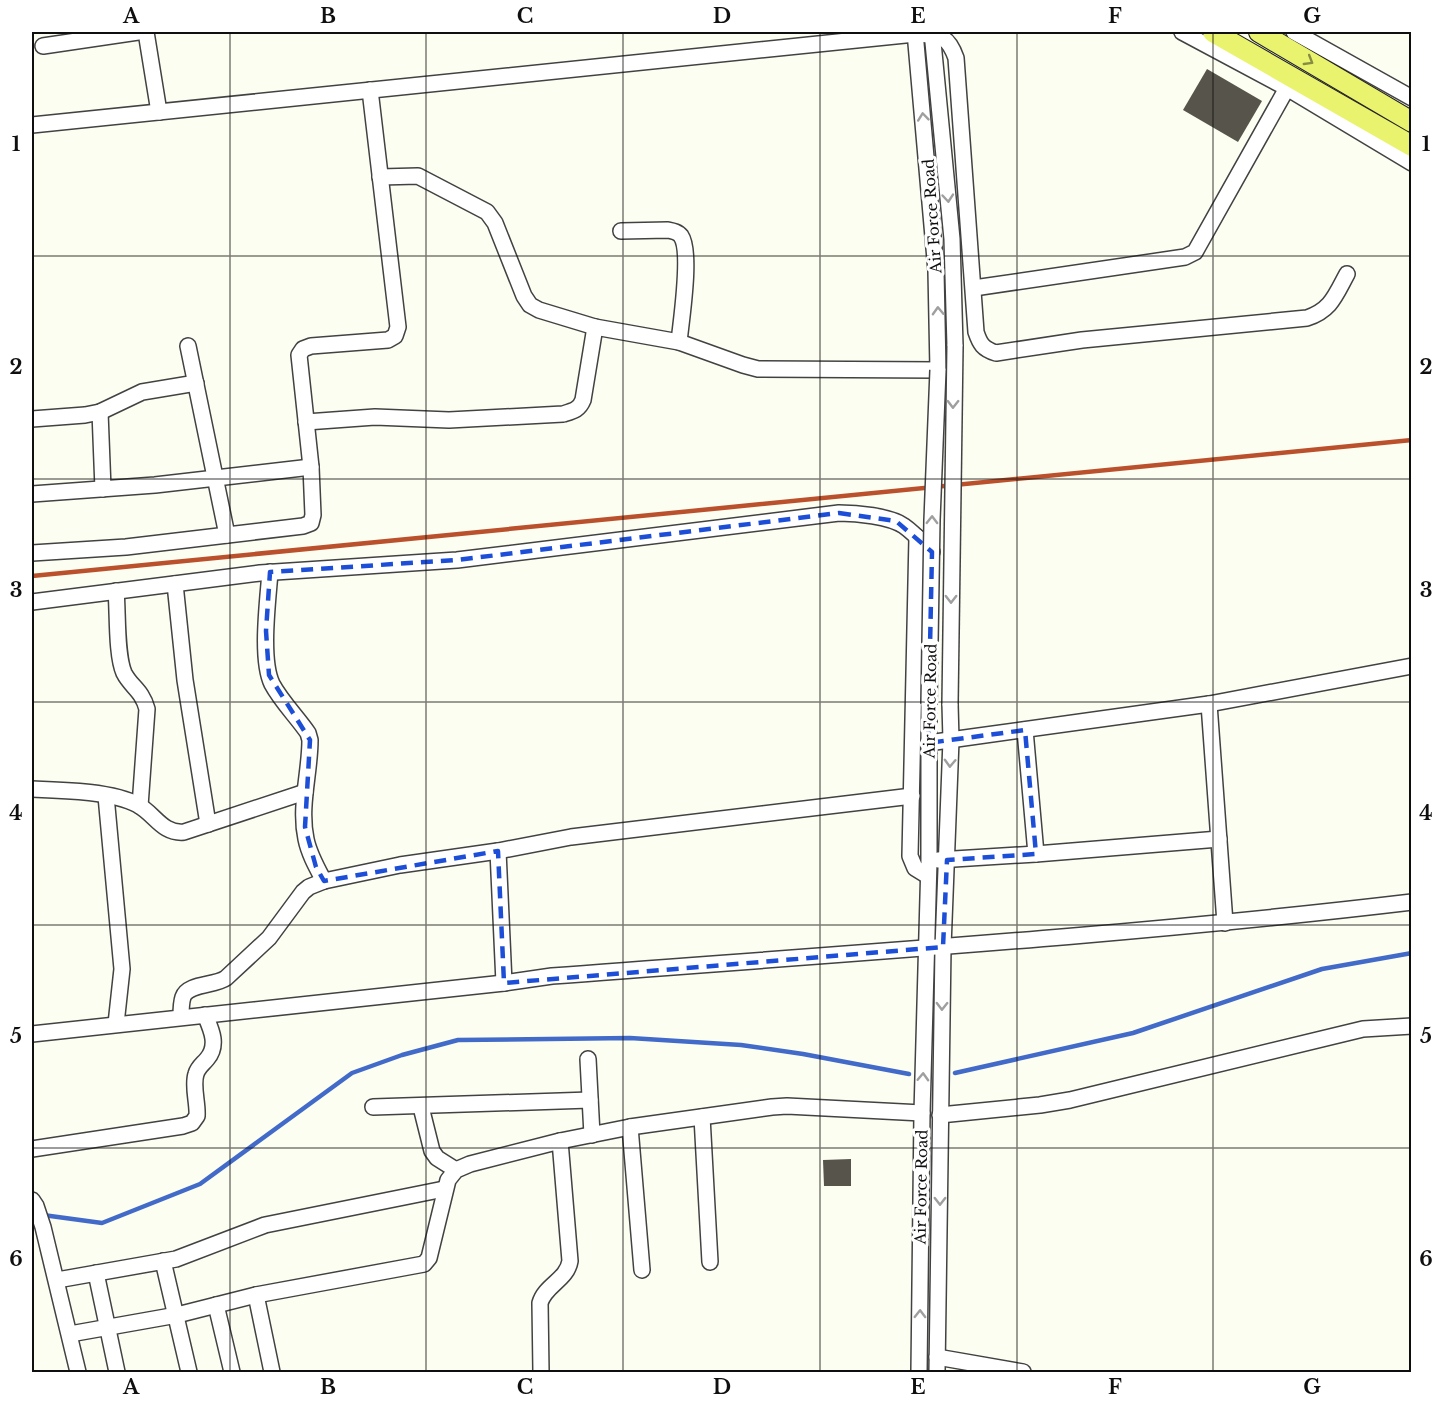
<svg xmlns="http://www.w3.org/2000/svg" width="1443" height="1404" viewBox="0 0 1443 1404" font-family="'Libre Baskerville',serif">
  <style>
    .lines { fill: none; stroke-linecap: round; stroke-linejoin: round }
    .stream { stroke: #426ac8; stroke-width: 4.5 }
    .building { fill: #57544c }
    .minor-casing { stroke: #424242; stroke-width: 18 }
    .major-casing { stroke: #202020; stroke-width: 22 }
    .minor { stroke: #fff; stroke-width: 15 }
    .major { stroke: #eaf36e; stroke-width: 20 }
    .rail { stroke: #ba512c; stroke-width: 4.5 }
    .minor-bridge-casing { stroke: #424242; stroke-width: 18; stroke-linecap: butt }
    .minor-bridge { stroke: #fff; stroke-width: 15 }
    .oneway { stroke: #878c43 }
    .oneway2 { stroke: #9f9f9f }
    .marked { fill: none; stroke: #1d4ed8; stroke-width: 4.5; stroke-dasharray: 12 8; stroke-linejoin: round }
    .grid { fill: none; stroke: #0f0f0f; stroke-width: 1.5; stroke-opacity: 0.55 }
    .labels { text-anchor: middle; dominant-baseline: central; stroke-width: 6; stroke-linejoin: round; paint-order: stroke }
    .street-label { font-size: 15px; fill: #0f0f0f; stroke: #fff }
    .neatline { fill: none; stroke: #0f0f0f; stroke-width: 2 }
    .grid-label { font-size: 20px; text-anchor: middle; font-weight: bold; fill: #0f0f0f }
  </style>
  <rect width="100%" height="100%" fill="#fdfef2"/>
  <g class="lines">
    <g class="stream">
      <path d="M955,1073L1133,1033L1322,969L1412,953"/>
      <path d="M43,1215L102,1223L200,1184L352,1073L402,1055L458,1040L630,1038L741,1045L803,1054L909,1074"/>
    </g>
  </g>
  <g class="building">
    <path d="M1207,69L1262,101L1238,142L1183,110Z"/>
    <path d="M851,1159V1186H824L823,1160Z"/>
  </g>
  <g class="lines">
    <g class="minor-casing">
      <g id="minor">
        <path d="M146,32L159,112"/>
        <path d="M932,32L952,239L955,346"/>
        <path d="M1182,32L1287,88L1412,163"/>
        <path d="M1294,32L1412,98"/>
        <path d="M43,46L138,32"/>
        <path d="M32,125L915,34C939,36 947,33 956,58L976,332C980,344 983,349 996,353L1082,340L1307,318C1331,310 1335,296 1347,274"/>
        <path d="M380,177L418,176L487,212L495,223L524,296L530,305L539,310L595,327L679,342L743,365L758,369L938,370L936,271L915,32"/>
        <path d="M621,231L668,230C673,231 678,232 681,236C692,252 681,321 679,342"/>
        <path d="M974,288L1185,257L1195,252L1287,88"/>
        <path d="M188,346L227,535"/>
        <path d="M100,412L103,489"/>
        <path d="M32,419L85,415L100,412L142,392L196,383"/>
        <path d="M306,422L375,417L449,420L563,414C573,411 579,410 583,400L595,327"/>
        <path d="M32,494L155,485L311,467"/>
        <path d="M917,537L910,856L915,868L928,876"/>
        <path d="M32,553L126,547L303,526L311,523L313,515L311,467L299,355L303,349L311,346L388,340L395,336L398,327L370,90"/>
        <path d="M270,572C268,600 260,659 272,684C281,701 297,717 308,733L310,740C310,773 299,806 306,839C309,854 317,868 324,881"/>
        <path d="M175,584L185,680L208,824"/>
        <path d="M116,591C118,612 116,655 124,673C131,687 142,690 147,709L140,806"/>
        <path d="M32,602L260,573L457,560L839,513C856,513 890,516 904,526C914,533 923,543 932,552"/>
        <path d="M1209,704L1225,923"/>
        <path d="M1025,730L1036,854"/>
        <path d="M928,743L1209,704L1412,666"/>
        <path d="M32,789C60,790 113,791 138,805C155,814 162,834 184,832L305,792"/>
        <path d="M106,796L122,969L116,1024"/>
        <path d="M498,851L504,983"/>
        <path d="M938,860L1036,854L1219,839"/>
        <path d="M181,1017C181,1011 181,1003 183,997C188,983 215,986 226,978L269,938L303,892L309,887L324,881L400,865L498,851L571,837L912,796"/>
        <path d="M32,1034L504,983L552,976C839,954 1126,936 1412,902"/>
        <path d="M588,1059L592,1135"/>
        <path d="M373,1107L590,1100"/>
        <path d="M421,1107L432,1151L437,1158L456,1170"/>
        <path d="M940,1115L1040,1105L1070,1100L1363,1029L1412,1026"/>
        <path d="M702,1117L710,1262"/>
        <path d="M630,1127L642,1270"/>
        <path d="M32,1149L183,1126L192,1123L197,1116C198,1103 192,1086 196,1074C198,1067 203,1064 207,1059C219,1045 211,1029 205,1015"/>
        <path d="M32,1200L36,1206L43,1227L78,1372"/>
        <path d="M163,1261L189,1372"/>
        <path d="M96,1273L117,1372"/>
        <path d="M57,1280L176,1259L265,1225L444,1189"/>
        <path d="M256,1295L272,1372"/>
        <path d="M216,1305L232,1372"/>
        <path d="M70,1334L177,1315L256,1295L424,1264L429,1258L448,1180L456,1170L470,1164L560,1141L630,1127L772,1107L787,1106L922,1113"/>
        <path d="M937,1357L1023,1372"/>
        <path d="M541,1372L540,1303C545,1285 567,1280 570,1261L560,1141"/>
        <path d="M919,1372L922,1113L929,861V704"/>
        <path d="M937,1372L943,947L951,740L950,704"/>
      </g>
    </g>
    <g class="major-casing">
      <g id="major">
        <path d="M1213,32L1412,146"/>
        <path d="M1259,32L1412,122"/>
      </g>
    </g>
    <use href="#minor" class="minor"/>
    <use href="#major" class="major"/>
    <path class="rail" d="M32,576L1412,440"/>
    <g class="minor-bridge-casing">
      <g id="minor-bridge">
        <path d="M929,704L932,520L938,370"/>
        <path d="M950,704L955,346"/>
      </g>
    </g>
    <use href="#minor-bridge" class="minor-bridge"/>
  </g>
  <defs><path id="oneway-chevron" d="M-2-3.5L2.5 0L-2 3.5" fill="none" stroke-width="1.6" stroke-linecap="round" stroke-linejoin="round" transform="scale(1.5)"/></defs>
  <use class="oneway" href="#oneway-chevron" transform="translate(1309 61) rotate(31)"/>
  <g class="oneway2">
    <use href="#oneway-chevron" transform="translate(923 117) rotate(-96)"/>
    <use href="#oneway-chevron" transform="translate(948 198) rotate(85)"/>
    <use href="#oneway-chevron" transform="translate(938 311) rotate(-92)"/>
    <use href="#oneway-chevron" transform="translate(953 404) rotate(91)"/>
    <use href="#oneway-chevron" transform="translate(932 520) rotate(-89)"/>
    <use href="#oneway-chevron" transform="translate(951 599) rotate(90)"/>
    <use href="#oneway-chevron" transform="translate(950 763) rotate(92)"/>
    <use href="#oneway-chevron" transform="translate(942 1006) rotate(91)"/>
    <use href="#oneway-chevron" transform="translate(923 1077) rotate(-88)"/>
    <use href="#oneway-chevron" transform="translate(940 1201) rotate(90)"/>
    <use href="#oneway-chevron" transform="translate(920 1314) rotate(-89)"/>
  </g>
  <path class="marked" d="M839,513L896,521L932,552L928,743L1025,730L1036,854L947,860L943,947L504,983L498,851L324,881L316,867L305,827L310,740L269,675L266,631L270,572L457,560Z"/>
  <path class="grid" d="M230,32V1372M426,32V1372M623,32V1372M820,32V1372M1017,32V1372M1213,32V1372M32,256H1412M32,479H1412M32,702H1412M32,925H1412M32,1148H1412"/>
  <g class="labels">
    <g class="street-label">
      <text transform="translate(932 216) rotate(-94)">Air Force Road</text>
      <text transform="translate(930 701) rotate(-89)">Air Force Road</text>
      <text transform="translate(921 1187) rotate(-89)">Air Force Road</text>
    </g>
  </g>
  <rect width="1443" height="1404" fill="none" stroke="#ffffff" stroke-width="66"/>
  <rect x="33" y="33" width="1377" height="1338" class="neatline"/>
  <g class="grid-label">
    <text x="131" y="23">A</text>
    <text x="328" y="23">B</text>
    <text x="525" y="23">C</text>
    <text x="722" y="23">D</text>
    <text x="918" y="23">E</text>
    <text x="1115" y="23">F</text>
    <text x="1312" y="23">G</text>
    <text x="16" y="151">1</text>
    <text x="1426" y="151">1</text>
    <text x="16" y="374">2</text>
    <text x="1426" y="374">2</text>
    <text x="16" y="597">3</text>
    <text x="1426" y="597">3</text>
    <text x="16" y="820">4</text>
    <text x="1426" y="820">4</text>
    <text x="16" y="1043">5</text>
    <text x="1426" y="1043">5</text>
    <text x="16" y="1266">6</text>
    <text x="1426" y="1266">6</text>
    <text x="131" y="1394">A</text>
    <text x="328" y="1394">B</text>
    <text x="525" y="1394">C</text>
    <text x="722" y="1394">D</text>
    <text x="918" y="1394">E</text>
    <text x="1115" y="1394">F</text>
    <text x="1312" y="1394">G</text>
  </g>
</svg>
